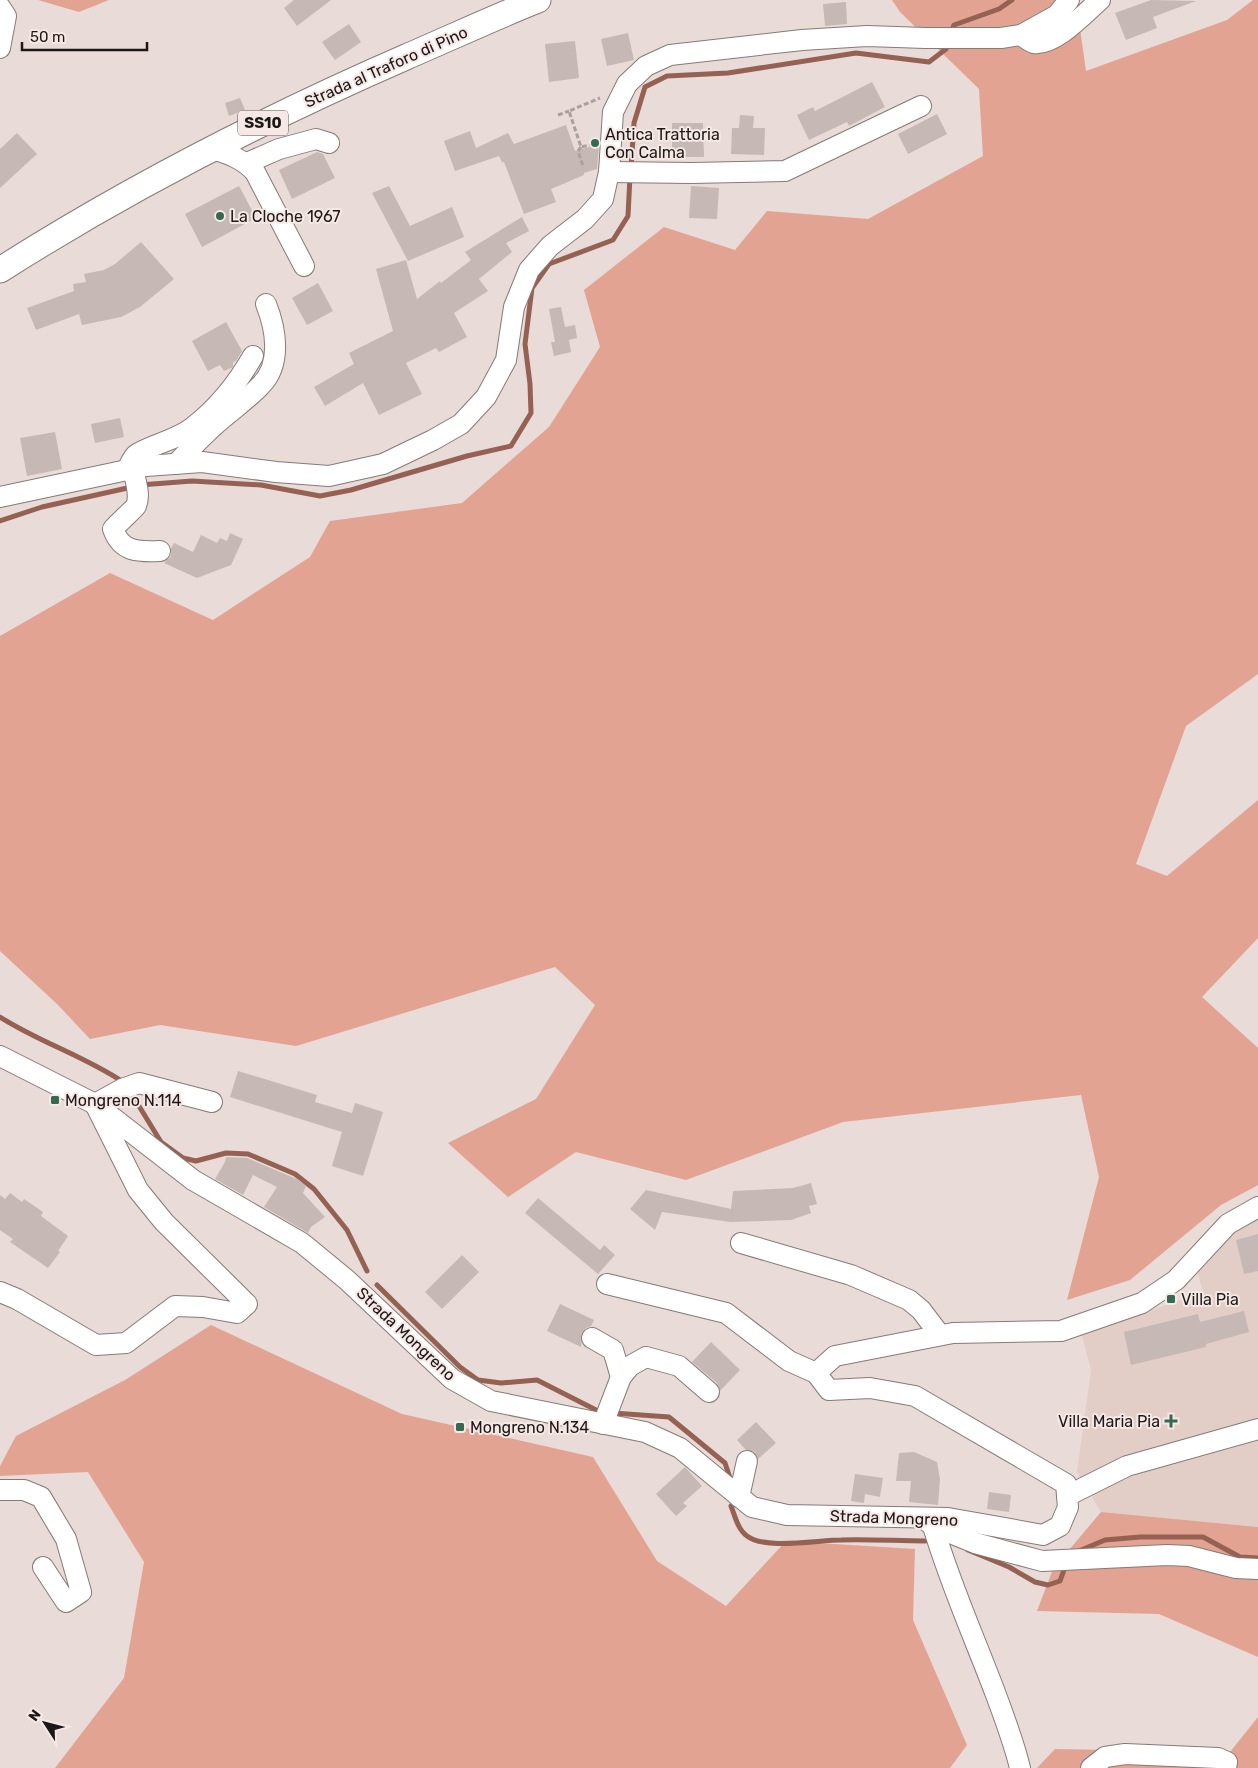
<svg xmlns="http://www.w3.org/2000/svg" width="1258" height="1768" viewBox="0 0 1258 1768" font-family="Rubik,sans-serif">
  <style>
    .built { fill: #e3cdc7 }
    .green { fill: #e2a392 }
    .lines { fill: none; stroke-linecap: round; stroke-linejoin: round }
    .stream { stroke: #956153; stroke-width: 5 }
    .building { fill: #c6b9b5 }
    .minor-casing { stroke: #867a77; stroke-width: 22 }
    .major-casing { stroke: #867a77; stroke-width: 27 }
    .path { stroke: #aba09e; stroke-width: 3; stroke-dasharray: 5 2.5; stroke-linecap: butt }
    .minor { stroke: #fff; stroke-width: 20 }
    .major { stroke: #fff; stroke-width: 25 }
    .poi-dot { fill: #336a51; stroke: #f6e8e5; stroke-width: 2 }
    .labels { text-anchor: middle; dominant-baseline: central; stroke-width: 4; stroke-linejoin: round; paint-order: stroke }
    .shield { fill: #f6e8e5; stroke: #5e5655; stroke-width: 1 }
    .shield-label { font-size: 15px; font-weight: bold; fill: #1d1817 }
    .street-label { font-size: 16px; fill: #1d1817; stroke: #f6e8e5 }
    .poi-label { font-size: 16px; fill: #1d1817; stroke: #f6e8e5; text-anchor: start }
  </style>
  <rect width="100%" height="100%" fill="#e9dbd8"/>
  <path class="built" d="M1258,1215V1527L1101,1512L1077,1472L1091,1370L1082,1335L1203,1292L1197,1270L1237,1226Z"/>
  <g class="green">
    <path d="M38,0H109L79,12Z"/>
    <path d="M892,0H1076L1086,71L1227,20L1253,0H1258V674L1186,726L1136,864L1167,876L1258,800V938L1202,997L1258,1048V1185L1221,1205L1130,1280L1067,1300L1099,1177L1081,1095L843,1122L686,1180L576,1152L508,1197L448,1143L536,1099L595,1005L555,967L296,1046L160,1025L90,1039L57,1004L0,951V636L110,573L213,620L310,557L330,521L462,503L549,427L600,347L584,290L664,227L735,250L767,211L868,219L983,156L979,89L900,12Z"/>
    <path d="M211,1325L402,1414L593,1457L657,1561L726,1606L786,1541L915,1549L913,1620L967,1745L950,1768H55L124,1678L144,1562L88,1472L0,1476V1466L16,1436L125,1380Z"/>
    <path d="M1101,1512L1258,1527V1657L1159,1614L1037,1611L1053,1569Z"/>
    <path d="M1258,1717V1768H1037L1055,1749L1230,1752Z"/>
  </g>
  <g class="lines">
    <g class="stream">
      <path d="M951,33L954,25L999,9L1012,0"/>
      <path d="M631,168L634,123L645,87L667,76L728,73L856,53L929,62L946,49L948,44"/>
      <path d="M140,485L192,481L261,485L320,496L351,490L467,456L511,446L531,413L530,384L525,344L532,288L549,264L613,240L628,216L630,176"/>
      <path d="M0,521L42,507L132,487"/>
      <path d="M0,1017C39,1042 84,1056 123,1082"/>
      <path d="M131,1093L161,1142L183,1158L196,1161L226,1153L248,1154L295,1174L314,1189L347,1230L367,1271"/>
      <path d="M377,1285L460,1367L478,1380L501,1383L537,1380L598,1411"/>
      <path d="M613,1413L669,1417L725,1463L730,1478"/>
      <path d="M731,1506C735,1516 738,1530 747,1536C765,1550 818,1540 841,1540C869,1539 897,1541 925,1541"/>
      <path d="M968,1550L1009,1567L1035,1582L1048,1585L1060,1581L1064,1570"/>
      <path d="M1079,1551L1105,1540L1140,1537H1203L1240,1557L1258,1558"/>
    </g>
  </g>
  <g class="building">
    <path d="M294,0H331L297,26L284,8Z"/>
    <path d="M1151,0L1196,1L1153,17L1157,28L1126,40L1115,13Z"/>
    <path d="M846,2L847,24L825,26L823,4Z"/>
    <path d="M349,24L361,42L335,60L322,42Z"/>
    <path d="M628,33L634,60L607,66L601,39Z"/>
    <path d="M575,41L579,78L549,82L545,44Z"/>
    <path d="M872,82L885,107L849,126L847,122L809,140L797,115L813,107L815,111Z"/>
    <path d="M240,98L245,110L229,116L225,103Z"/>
    <path d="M937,114L947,134L908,154L898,134Z"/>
    <path d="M740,115L754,116L753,128H765L764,155L731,154L732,128H739Z"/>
    <path d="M672,123H703L704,157H672Z"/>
    <path d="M566,125L575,151L599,144L597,169L584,173V175L551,189L556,202L524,214L504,162H502L499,156L455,171L444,141L470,131L476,148L508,133L514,144Z"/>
    <path d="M17,133L37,154L0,188V149Z"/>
    <path d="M317,152L323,154L335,178L292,199L279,170Z"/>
    <path d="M239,186L256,218L202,247L185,214Z"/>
    <path d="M389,186L410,226L452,207L464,237L408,261L372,193Z"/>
    <path d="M691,186L719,188L717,219L689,218Z"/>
    <path d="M522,217L529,231L506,243L512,252L479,279L488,291L454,313L467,337L439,352L436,348L406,363L422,394L379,415L363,383L325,406L314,387L354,364L349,353L393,331L376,269L406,260L417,299L440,281L441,283L471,260L465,252Z"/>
    <path d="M141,242L174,279L140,307L121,317L82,325L79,314L36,330L27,308L74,291L73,284L86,282L84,274L104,270L115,264Z"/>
    <path d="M318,283L333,311L307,325L292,298Z"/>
    <path d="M561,307L565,327L575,325L577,338L569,340L571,352L554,356L551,342H555L549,309Z"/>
    <path d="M226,322L242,351L236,361L233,362V367L224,371L220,365L208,371L192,341Z"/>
    <path d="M120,418L124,437L95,443L91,424Z"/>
    <path d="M55,432L62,469L27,476L20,438Z"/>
    <path d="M230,533L243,539L231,565L197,578L164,563L171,556V548L174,543L193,552L201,535L217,543L220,538L227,541Z"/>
    <path d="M238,1071L317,1095L315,1102L352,1113L355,1103L383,1112L363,1176L332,1166L342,1132L230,1097Z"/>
    <path d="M226,1157L247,1158L299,1180L306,1186L303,1193L325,1217L311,1227L308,1233L264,1207L277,1187L253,1175L243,1195L215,1179L225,1162Z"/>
    <path d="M811,1183L817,1204L809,1206L811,1213L791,1220L730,1222L662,1212L655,1230L630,1209L646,1190L731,1209L733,1191L793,1188Z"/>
    <path d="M10,1193L22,1202L24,1199L43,1212L41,1216L68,1236L58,1251L60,1252L48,1268L10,1242L13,1239L0,1230V1195L5,1199Z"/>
    <path d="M538,1198L600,1250L604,1245L615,1255L598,1274L525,1213Z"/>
    <path d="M1258,1234V1271L1244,1274L1236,1240Z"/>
    <path d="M462,1255L479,1272L442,1309L425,1292Z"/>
    <path d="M560,1304L594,1320L591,1326L586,1328L582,1333L581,1347L547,1331Z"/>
    <path d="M1244,1311L1249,1332L1206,1344V1347L1131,1365L1124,1332L1198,1314L1200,1322Z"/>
    <path d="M711,1342L740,1370L720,1391L717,1383L692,1362Z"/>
    <path d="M756,1422L776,1443L758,1459L755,1452L746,1450L737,1440Z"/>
    <path d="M914,1452L937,1462L940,1479L938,1505L909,1502L911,1481H896L899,1453Z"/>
    <path d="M685,1467L702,1486L683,1503L687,1506L676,1516L656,1494Z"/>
    <path d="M855,1474L883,1478L880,1497L865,1494L864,1503L851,1501Z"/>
    <path d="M989,1492L1011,1495L1009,1512L987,1509Z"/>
  </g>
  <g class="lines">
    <g class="minor-casing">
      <g id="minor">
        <path d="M0,7L6,16L0,48"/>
        <path d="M1021,35C1025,38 1030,42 1034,43C1055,46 1085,13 1100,0"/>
        <path d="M212,149C229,154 243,159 255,172L304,266"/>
        <path d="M247,163L279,149L316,139L329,143"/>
        <path d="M609,172L691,173L785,171L921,106"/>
        <path d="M176,464C191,448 206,432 223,418C236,407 250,397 261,385C282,364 276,329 266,304"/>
        <path d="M133,469C135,480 141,495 136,506C134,509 117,524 113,529C121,552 138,552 160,551"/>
        <path d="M127,470C130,465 132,457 137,454C153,444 177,440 193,427C219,407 237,384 253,356"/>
        <path d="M0,497L146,466L202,462L276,472L329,476L383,464L433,440L461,424L486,397L506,360L514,307L529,270L550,246L585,219L603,199L609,172L613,112L627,84L646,66L670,55L802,40L867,36L925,38H1001L1021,35L1057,15L1069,0"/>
        <path d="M0,1056L95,1104L193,1180L302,1243L347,1280L452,1379L491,1401L645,1432L680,1448L752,1507L787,1515L948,1518L1043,1535L1060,1526L1068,1507L1066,1484L915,1396L870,1388L829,1390L816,1373L835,1356L953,1333L1061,1331L1142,1303L1176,1280L1228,1224L1258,1207"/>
        <path d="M741,1243L851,1275L909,1300L921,1310L940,1335"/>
        <path d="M607,1284L726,1313L789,1361L816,1373"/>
        <path d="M0,1292L17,1299L96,1345L126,1343L175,1306L203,1307L237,1313L247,1304L164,1222L138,1190L95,1104L122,1089L139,1083L212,1102"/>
        <path d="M592,1338L613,1350L621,1377"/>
        <path d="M603,1424L621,1377L630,1366L646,1357L679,1366L709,1392"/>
        <path d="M0,1490H24L41,1497L66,1539L81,1592L66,1602L43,1567"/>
        <path d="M1067,1496L1127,1466L1258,1429"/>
        <path d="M739,1497L747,1461"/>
        <path d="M923,1518L933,1526L975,1543L1042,1561L1167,1555L1189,1556L1236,1568L1258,1569"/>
        <path d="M933,1526C950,1584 975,1639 996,1695C1005,1719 1014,1743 1020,1768"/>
        <path d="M1091,1768L1105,1757L1125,1754L1218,1758L1227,1762L1226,1768"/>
      </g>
    </g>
    <g class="major-casing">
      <path id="major" d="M0,270C129,188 266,118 406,57C450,38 493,18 538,0"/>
    </g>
    <g class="path">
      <path d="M558,115L569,111"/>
      <path d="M594,144L581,147L569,111L600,98"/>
      <path d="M581,147L578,151L583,166"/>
    </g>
    <use href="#minor" class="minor"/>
    <use href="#major" class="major"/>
  </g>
  <g class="poi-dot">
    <circle cx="595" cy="143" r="5"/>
    <circle cx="220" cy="216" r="5"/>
    <rect x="50" y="1095" width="10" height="10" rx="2.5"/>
    <rect x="1166" y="1294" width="10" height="10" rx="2.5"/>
    <path d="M1168.5 1413.5h5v5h5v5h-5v5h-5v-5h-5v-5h5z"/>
    <rect x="455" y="1422" width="10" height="10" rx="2.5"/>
  </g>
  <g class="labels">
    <rect class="shield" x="238" y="110.5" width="50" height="25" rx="4"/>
    <g class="shield-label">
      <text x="263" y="123">SS10</text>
    </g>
    <g class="street-label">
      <text transform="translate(386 67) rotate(-24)">Strada al Traforo di Pino</text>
      <text transform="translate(406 1334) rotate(43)">Strada Mongreno</text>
      <text transform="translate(894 1518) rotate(2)">Strada Mongreno</text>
    </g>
    <g class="poi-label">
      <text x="605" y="134">Antica Trattoria<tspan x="605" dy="18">Con Calma</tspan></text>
      <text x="230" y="216">La Cloche 1967</text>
      <text x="65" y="1100">Mongreno N.114</text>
      <text x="1181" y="1299">Villa Pia</text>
      <text x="1160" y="1421" text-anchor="end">Villa Maria Pia</text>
      <text x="470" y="1427">Mongreno N.134</text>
    </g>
  </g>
  <g transform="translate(45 1723) rotate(306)" stroke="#f6e8e5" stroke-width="4" paint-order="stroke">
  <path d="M0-4L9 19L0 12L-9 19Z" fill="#1d1817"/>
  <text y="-8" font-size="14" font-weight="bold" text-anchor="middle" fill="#1d1817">N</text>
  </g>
  <path d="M22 42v8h125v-8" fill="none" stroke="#1d1817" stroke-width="2.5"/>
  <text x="30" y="42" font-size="15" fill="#1d1817" stroke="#f6e8e5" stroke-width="4" paint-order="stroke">50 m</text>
</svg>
